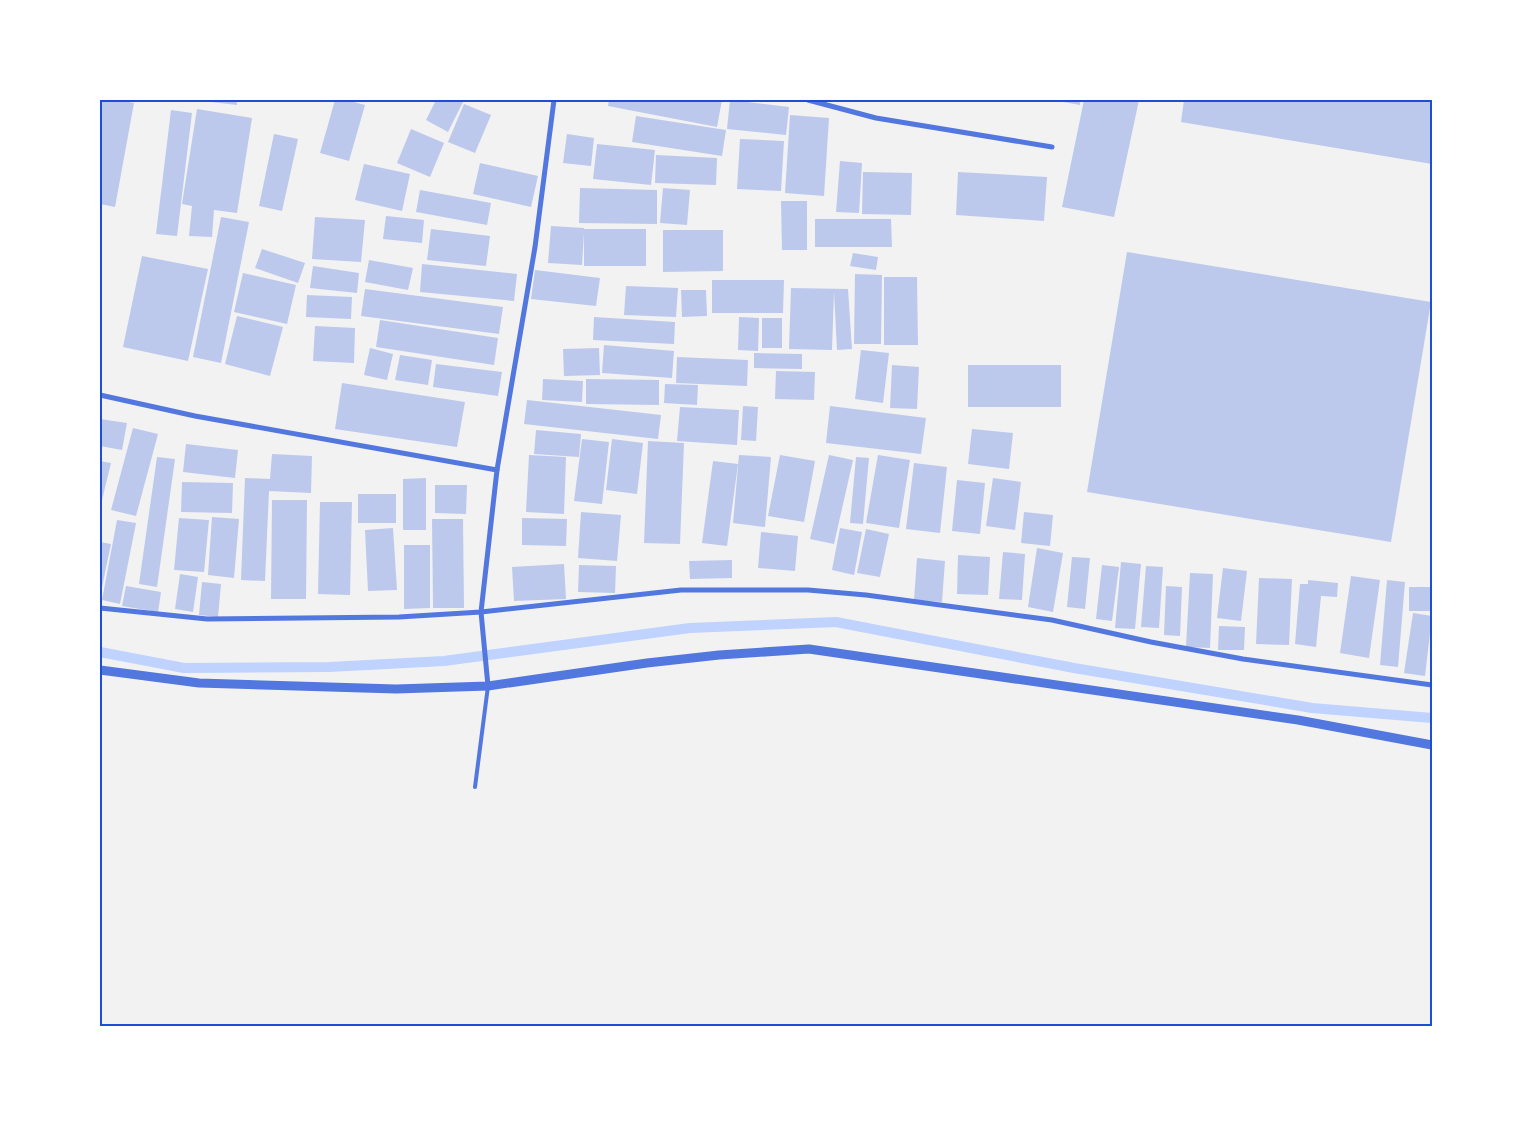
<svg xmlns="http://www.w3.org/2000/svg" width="1532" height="1126" viewBox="0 0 1532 1126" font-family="'Golos Text',sans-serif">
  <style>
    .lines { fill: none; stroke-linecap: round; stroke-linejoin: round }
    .stream { stroke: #bfd3fe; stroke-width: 10 }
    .building { fill: #bdc9ec }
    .service { stroke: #5277de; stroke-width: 4 }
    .minor { stroke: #5277de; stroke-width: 5 }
    .tertiary { stroke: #5277de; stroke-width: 9 }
    .neatline { fill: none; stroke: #1d4ed8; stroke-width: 2 }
  </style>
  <rect width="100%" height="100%" fill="#f2f2f2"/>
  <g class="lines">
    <path class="stream" d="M100,652L184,668L329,667L444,661L690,628L836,622L1074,668L1312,708L1432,718"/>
  </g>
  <g class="building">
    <path d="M100,100H118L134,103L115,207L100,204Z"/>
    <path d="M203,100H237V105L203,101Z"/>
    <path d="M335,100H346L365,105L349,161L320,153Z"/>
    <path d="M436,100H464L448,132L426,120Z"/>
    <path d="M609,100H722L717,127L608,106Z"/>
    <path d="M730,100L789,107L786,135L727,129Z"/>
    <path d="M1052,100H1080V105Z"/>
    <path d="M1084,100H1139L1114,217L1062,207Z"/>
    <path d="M1184,100H1432V164L1181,122Z"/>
    <path d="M464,104L491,115L475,153L448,142Z"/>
    <path d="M197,109L252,118L237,213L214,210L212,237L189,236L192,206L182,204Z"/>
    <path d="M171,110L192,113L177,236L156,234Z"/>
    <path d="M790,115L829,118L824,196L785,193Z"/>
    <path d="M636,116L726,130L722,156L632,142Z"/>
    <path d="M411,129L444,143L430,177L397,163Z"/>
    <path d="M274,134L298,139L282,211L259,206Z"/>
    <path d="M567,134L594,138L591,166L563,163Z"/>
    <path d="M740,139L784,141L781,191L737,189Z"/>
    <path d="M597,144L655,150L651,185L593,179Z"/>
    <path d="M656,155L717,158L716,185L655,183Z"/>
    <path d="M840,161L862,163L859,213L836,212Z"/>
    <path d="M480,163L538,176L531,207L473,194Z"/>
    <path d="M364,164L410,174L402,211L355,200Z"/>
    <path d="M863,172L912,173L911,215L862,214Z"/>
    <path d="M958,172L1047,177L1044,221L956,215Z"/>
    <path d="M580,188L657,190V224L579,223Z"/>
    <path d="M663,188L690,190L687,225L660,223Z"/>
    <path d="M420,190L491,203L487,225L416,212Z"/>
    <path d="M781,201H807V250H782Z"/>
    <path d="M386,216L424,220L422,243L383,239Z"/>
    <path d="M221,217L249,222L221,363L193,357Z"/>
    <path d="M315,217L365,220L361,262L312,259Z"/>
    <path d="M815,219H891L892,247H815Z"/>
    <path d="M551,226L584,228V229H646V266H584V233L582,265L548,263Z"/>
    <path d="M431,229L490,236L486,266L427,260Z"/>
    <path d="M663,230H723V271L663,272Z"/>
    <path d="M262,249L305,263L298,283L255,268Z"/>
    <path d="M1127,252L1431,302L1391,542L1087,492Z"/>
    <path d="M853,253L878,257L876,270L850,266Z"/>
    <path d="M142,256L208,269L188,361L123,347Z"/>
    <path d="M369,260L413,268L408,290L365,282Z"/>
    <path d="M422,264L517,274L514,301L420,292Z"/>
    <path d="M313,266L359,273L357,293L310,288Z"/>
    <path d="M535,270L600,278L596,306L531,299Z"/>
    <path d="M243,273L296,285L287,324L234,312Z"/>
    <path d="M855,274L882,275L881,344H854Z"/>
    <path d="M884,277H917L918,345H884Z"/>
    <path d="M712,280H784L783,313H712Z"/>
    <path d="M626,286L678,288L676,317L624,315Z"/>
    <path d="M791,288L848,289L852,349L837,350L834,292L832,350L789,349Z"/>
    <path d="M365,289L503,307L499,334L361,316Z"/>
    <path d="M681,290H706L707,316L682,317Z"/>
    <path d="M307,295L352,297L351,319L306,317Z"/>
    <path d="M237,316L283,327L270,376L225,364Z"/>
    <path d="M594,317L675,322L674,344L593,340Z"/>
    <path d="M739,317L759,318L758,351L738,350Z"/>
    <rect x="762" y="318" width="20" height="30"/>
    <path d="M380,320L498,338L494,365L376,347Z"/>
    <path d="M315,326L355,328L354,363L313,361Z"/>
    <path d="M604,345L674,351L672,378L602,373Z"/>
    <path d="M370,348L393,354L387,380L364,375Z"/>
    <path d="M599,348L600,375L564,376L563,349Z"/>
    <path d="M861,350L889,353L883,403L855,399Z"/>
    <path d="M754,353L802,354V369L754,368Z"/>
    <path d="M400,355L432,360L428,385L395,380Z"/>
    <path d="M677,357L748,360L747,386L676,383Z"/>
    <path d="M436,364L502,372L498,396L433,387Z"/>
    <path d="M892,365L919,367L917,409L890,408Z"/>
    <rect x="968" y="365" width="93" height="42"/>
    <path d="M776,371L815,372L814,400L775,399Z"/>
    <path d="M543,379L583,381L582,402L542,400Z"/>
    <path d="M586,379L659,380V405L586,404Z"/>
    <path d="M342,383L465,402L457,447L335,429Z"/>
    <path d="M665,384L698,385L697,405L664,403Z"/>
    <path d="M527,400L661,415L658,439L524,424Z"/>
    <path d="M743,406L758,407L756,441L741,440Z"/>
    <path d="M830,406L926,418L921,454L826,443Z"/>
    <path d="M680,407L739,410L737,445L677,441Z"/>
    <path d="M100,419L127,423L122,450L100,446Z"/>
    <path d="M133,428L158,434L136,516L111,510Z"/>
    <path d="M972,429L1013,433L1009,469L968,464Z"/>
    <path d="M536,430L581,434L579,457L534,454Z"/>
    <path d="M582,439L609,442L602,504L574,501Z"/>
    <path d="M612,439L643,443L637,494L606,490Z"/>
    <path d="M648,441L684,443L680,544L644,543Z"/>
    <path d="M186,444L238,450L235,478L183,472Z"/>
    <path d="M272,454L312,456L311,493L269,491L265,581L241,580L245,478L270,479Z"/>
    <path d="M529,455L566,457L564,514L526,512Z"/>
    <path d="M739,455L771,457L765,527L733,523Z"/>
    <path d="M780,455L815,461L804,522L768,516Z"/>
    <path d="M829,455L853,460L834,544L810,539Z"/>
    <path d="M878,455L910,460L899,528L866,523Z"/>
    <path d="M157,457L175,459L157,587L139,584Z"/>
    <path d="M856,457L869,458L863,524L850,523Z"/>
    <path d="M100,461L111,463L101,504H100Z"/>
    <path d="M713,461L738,464L727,546L702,543Z"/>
    <path d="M914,463L947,467L940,533L906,529Z"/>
    <path d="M426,478V530H403V479Z"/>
    <path d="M993,478L1021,482L1015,530L986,526Z"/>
    <path d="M957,480L985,483L980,534L952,531Z"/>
    <path d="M182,482L233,483L232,513L181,512Z"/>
    <path d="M435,485H467L466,514L435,513Z"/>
    <rect x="358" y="494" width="38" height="29"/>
    <path d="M272,500H307L306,599H271Z"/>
    <path d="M320,502H352L350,595L318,594Z"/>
    <path d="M581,512L621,515L617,561L578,558Z"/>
    <path d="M1024,512L1053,515L1050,546L1021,543Z"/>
    <path d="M212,517L239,519L234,578L208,575Z"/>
    <path d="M179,518L209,520L204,572L174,570Z"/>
    <path d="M522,518L567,519L566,546L522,545Z"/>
    <path d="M432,519H463L464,608H433Z"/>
    <path d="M117,520L136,523L120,604L102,600Z"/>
    <path d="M393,528L397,590L368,591L365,530Z"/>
    <path d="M840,528L862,532L854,575L832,570Z"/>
    <path d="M866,529L889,534L880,577L857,573Z"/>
    <path d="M761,532L798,536L795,571L758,568Z"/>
    <path d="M100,542L111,544L101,592H100Z"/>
    <path d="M404,545H430V608L404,609Z"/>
    <path d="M1037,548L1063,553L1053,612L1028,607Z"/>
    <path d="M1003,552L1025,554L1022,600L999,599Z"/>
    <path d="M958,555L990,557L988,595L957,594Z"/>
    <path d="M1072,557L1090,558L1085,609L1067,607Z"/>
    <path d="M917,558L945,561L942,602L914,600Z"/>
    <path d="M732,560V578L690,579L689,561Z"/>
    <path d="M1121,562L1141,564L1135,629L1115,628Z"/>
    <path d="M564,564L566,599L514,601L512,567Z"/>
    <path d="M579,565L616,566L615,593L578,592Z"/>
    <path d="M1102,565L1119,567L1112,621L1096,619Z"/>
    <path d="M1146,566L1163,567L1159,628L1141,627Z"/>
    <path d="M1223,568L1247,571L1241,621L1217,618Z"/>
    <path d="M1190,573L1213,574L1210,648L1186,647Z"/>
    <path d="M180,574L198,577L193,612L175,609Z"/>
    <path d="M1351,576L1380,580L1369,658L1340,653Z"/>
    <path d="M1259,578L1292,579L1289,645L1256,644Z"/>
    <path d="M1308,580L1338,583L1337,597L1321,596L1316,647L1295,644L1300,584H1308Z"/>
    <path d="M1387,580L1405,582L1398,667L1380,665Z"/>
    <path d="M202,582L221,584L218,617L199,615Z"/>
    <path d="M126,586L161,592L158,612L122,606Z"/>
    <path d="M1166,586L1182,587L1180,636L1164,635Z"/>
    <rect x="1409" y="587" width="22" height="24"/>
    <path d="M1413,613L1432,616L1425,676L1404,673Z"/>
    <path d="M1219,626L1245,627L1244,650H1218Z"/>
  </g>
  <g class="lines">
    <path class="service" d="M475,787L488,686"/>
    <g class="minor">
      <path d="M808,100L876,118L1052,147"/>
      <path d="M100,395L195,416L497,470"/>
      <path d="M100,608L207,619L399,617L481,612L681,590H808L866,595L1052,620L1151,642L1243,659L1432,685"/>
      <path d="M488,686L481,612L497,470L535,247L554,100"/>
    </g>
    <path class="tertiary" d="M100,670L199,683L396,689L488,686L647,663L719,655L809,649L1298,720L1432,745"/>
  </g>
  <rect width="1532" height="1126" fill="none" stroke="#ffffff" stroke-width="202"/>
  <rect x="101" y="101" width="1330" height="924" class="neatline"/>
</svg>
